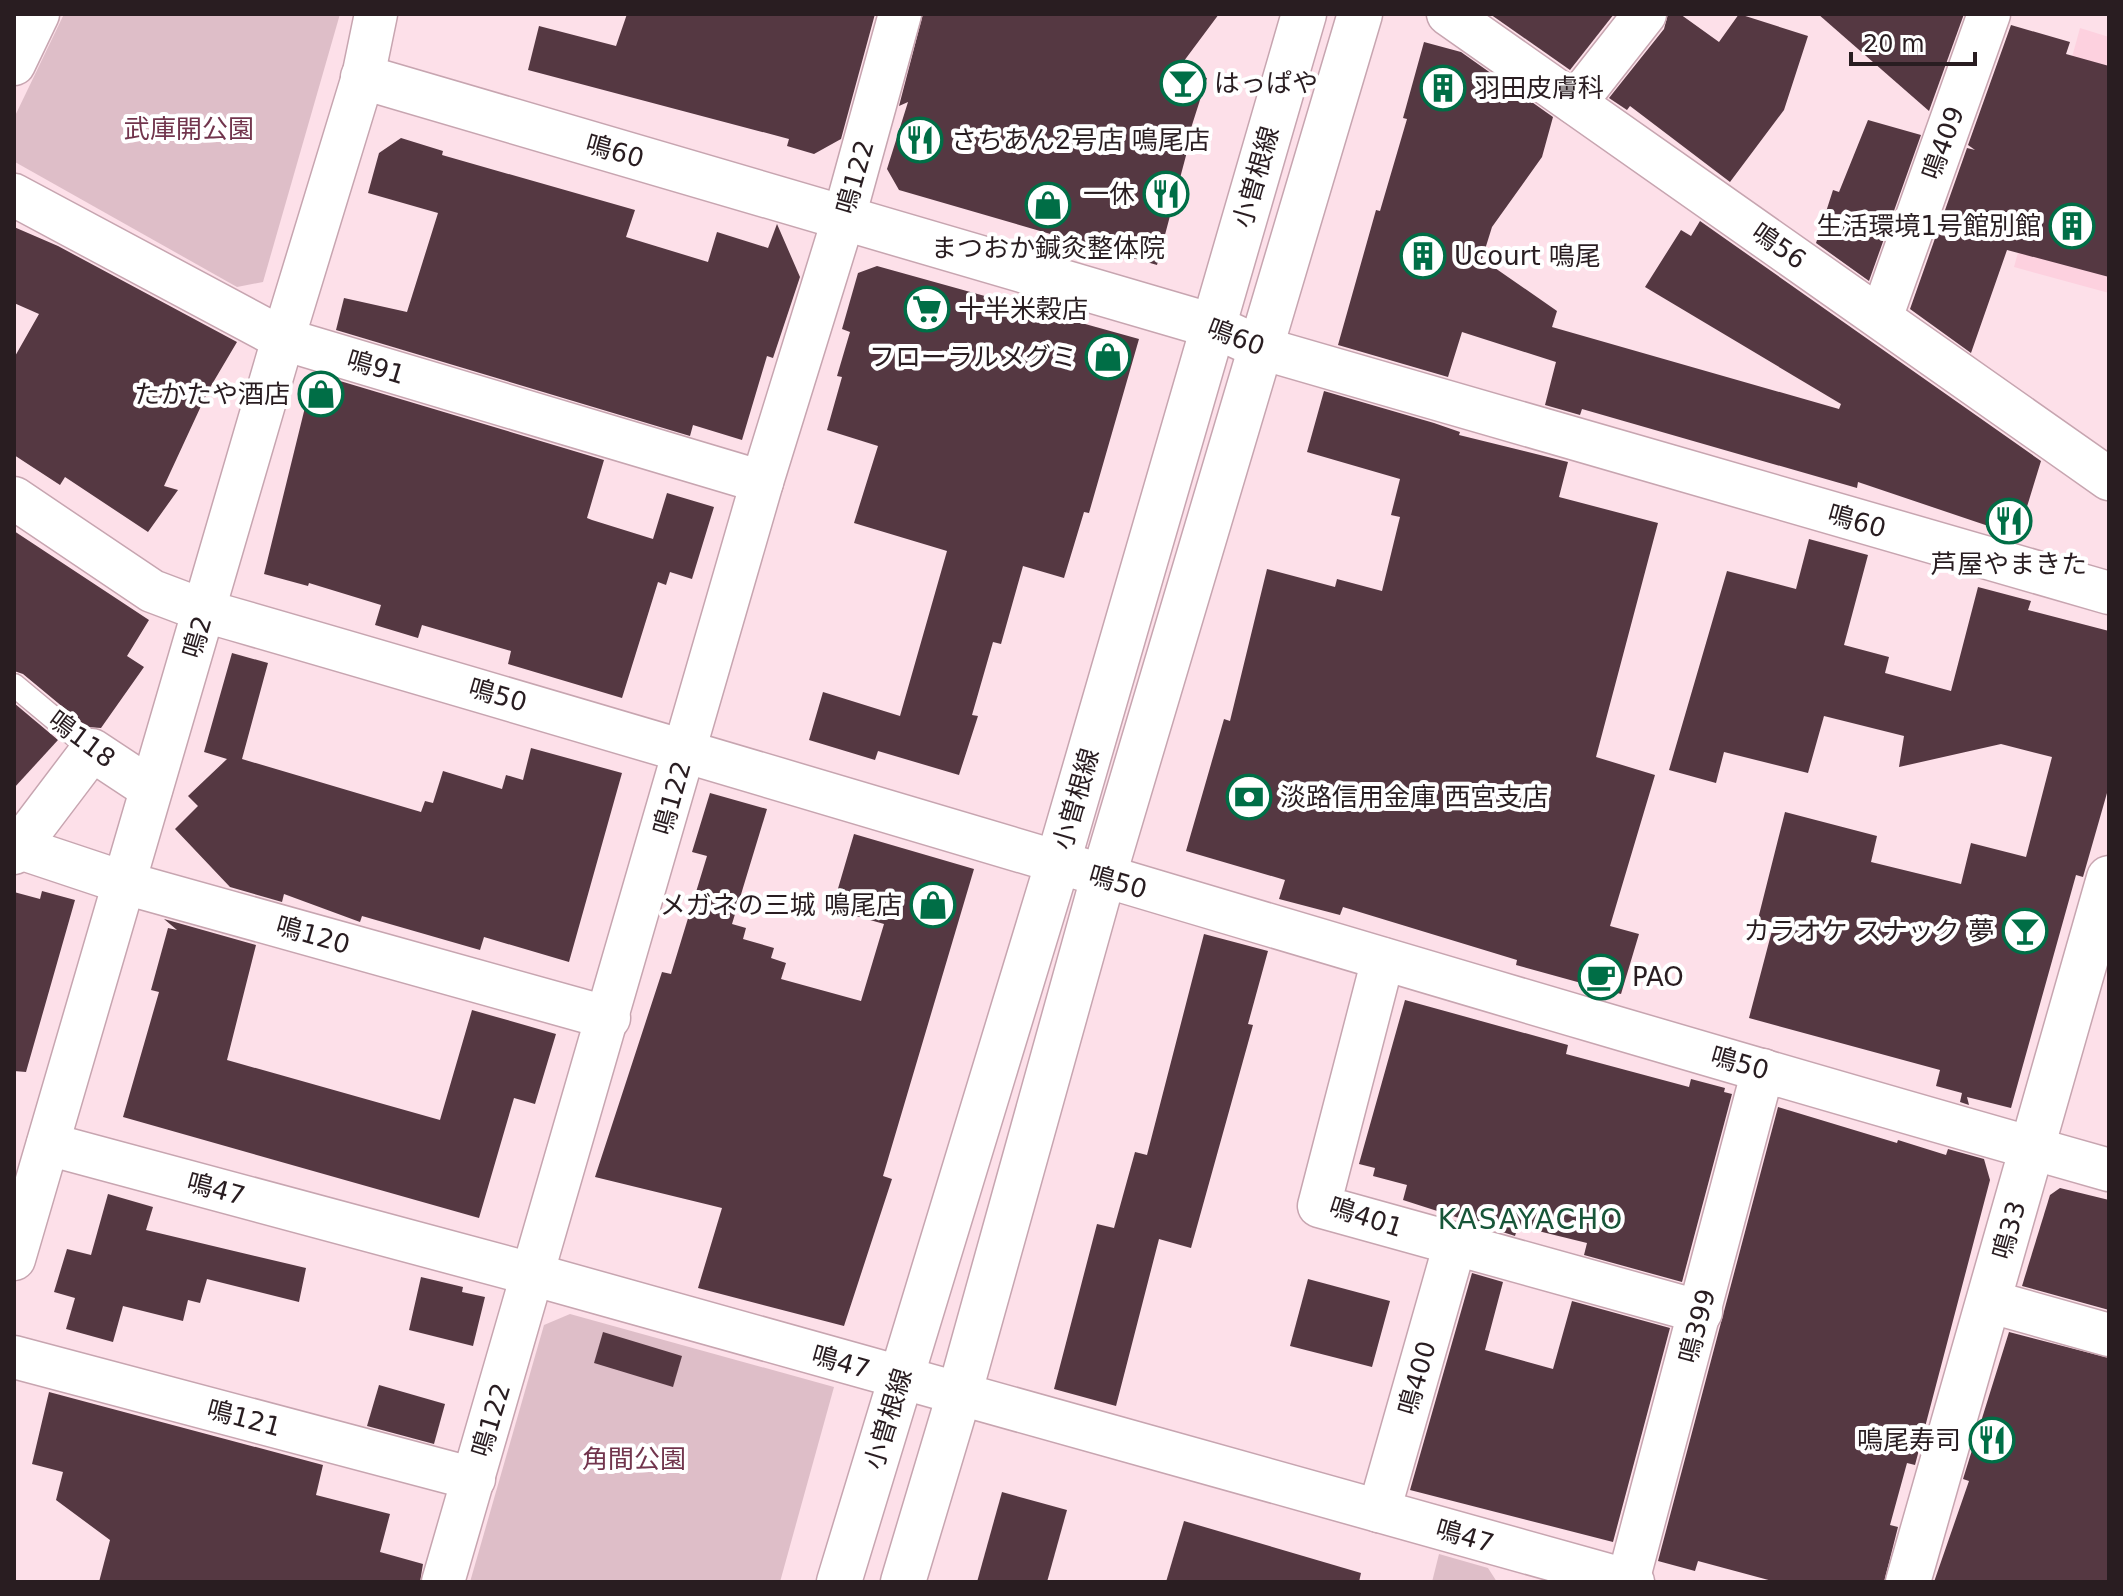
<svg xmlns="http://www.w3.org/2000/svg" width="2123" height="1596" viewBox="0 0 2123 1596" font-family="'DejaVu Sans','Noto Sans JP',sans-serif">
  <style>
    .built { fill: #fdd1df }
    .green { fill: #debec8 }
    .building { fill: #553842 }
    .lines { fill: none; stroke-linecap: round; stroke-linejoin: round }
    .lane-casing { stroke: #c7a5b0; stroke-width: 25 }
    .street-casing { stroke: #c7a5b0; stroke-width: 45 }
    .secondary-casing { stroke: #c7a5b0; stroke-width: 47 }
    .lane { stroke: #fff; stroke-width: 22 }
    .street { stroke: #fff; stroke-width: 42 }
    .secondary { stroke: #fff; stroke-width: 44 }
    .labels { text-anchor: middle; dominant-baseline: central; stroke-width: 8; stroke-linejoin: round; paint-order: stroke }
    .poi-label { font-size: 26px; fill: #291d21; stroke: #fff; text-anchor: start }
    .park-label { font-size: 26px; fill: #72354d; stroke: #fff }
    .street-label { font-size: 26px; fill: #291d21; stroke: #fff }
    .neighbourhood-label { font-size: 28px; letter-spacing: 2px; fill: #175639; stroke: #fff }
  </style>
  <rect width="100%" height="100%" fill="#fde0e9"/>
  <path class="built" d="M2080,28L2109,37V293L2014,267Z"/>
  <g class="green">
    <path d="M64,14H340L263,282L237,287L15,162L14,118Z"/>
    <path d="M570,1314L834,1387L780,1582H470L544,1325Z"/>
    <path d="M1439,1554L1488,1568L1497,1582H1432Z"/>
  </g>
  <g class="building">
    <path d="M627,14H875L841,139L814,154L787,146L789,139L528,70L539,26L616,46Z"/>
    <path d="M923,14H1219L1178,69L1207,78L1185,147L1188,148L1157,265L899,190L887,169L908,102L899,106Z"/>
    <path d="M1490,14H1614L1570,70Z"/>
    <path d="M1668,14H1680L1719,42L1739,14L1808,36L1784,110L1730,182L1630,106L1627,110L1609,98L1664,29Z"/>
    <path d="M1818,14H1964L1929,111Z"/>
    <path d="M2011,25L2070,42L2066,54L2109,66V277L2007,250L1971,353L1910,309L1967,148L1975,150L1968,145Z"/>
    <path d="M1424,42L1461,52L1553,117L1542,157L1492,227L1482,259L1557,311L1552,327L1839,409L1841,404L1645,287L1681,230L1691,236L1700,221L2041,461L2018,536L1858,482L1857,488L1582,409L1580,415L1545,405L1556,362L1462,332L1448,377L1338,345L1376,210L1380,211L1407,119L1403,118Z"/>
    <path d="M1868,120L1921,135L1869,281L1816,243L1833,190L1839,192Z"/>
    <path d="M401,138L443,151L442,155L635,210L626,237L708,262L717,232L768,248L777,224L800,277L773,358L767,356L742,440L693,425L690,436L336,330L344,298L407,312L438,213L368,193L379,153Z"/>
    <path d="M14,227L58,246L237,342L208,391L164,486L178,490L148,532L65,477L60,485L14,455V358L39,314L14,303Z"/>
    <path d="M877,266L1139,339L1089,513L1084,512L1064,578L1023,566L1001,644L993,642L972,715L978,716L959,775L878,751L875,760L809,740L823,692L900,716L947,551L854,523L878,446L827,430L842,377L837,376L850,332L842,329L858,273Z"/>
    <path d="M330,378L604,460L587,518L592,520L653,539L667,493L714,507L692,579L670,572L666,585L658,582L622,698L508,664L511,651L422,625L418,638L375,625L381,605L309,583L308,586L264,574L310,387Z"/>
    <path d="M1324,391L1434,423L1460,432L1459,435L1568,462L1559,497L1658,523L1596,757L1655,775L1610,926L1639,934L1621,994L1516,965L1517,960L1343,907L1340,915L1279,899L1285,880L1186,851L1224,719L1230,721L1267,569L1335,587L1337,579L1382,591L1400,517L1391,515L1400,479L1307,452Z"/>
    <path d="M14,531L149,620L127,656L144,667L101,728L87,727L23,674L14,671Z"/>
    <path d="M1809,539L1868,555L1844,645L1889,657L1885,673L1951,691L1978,587L2031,601L2028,610L2109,631V786L2083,877L2076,875L2011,1108L1967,1097L1969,1105L1960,1102L1962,1093L1936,1086L1940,1070L1749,1018L1774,923L1758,919L1785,812L1877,836L1871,862L1961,884L1971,843L2026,857L2052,757L2001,744L1899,767L1904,736L1824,716L1808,773L1724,752L1716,783L1669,770L1727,571L1796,589Z"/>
    <path d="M232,653L268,663L242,759L421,812L425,801L433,803L443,771L502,789L506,775L523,780L531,748L622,773L569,962L484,937L480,950L362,916L360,922L284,894L282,902L230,887L175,829L198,806L188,796L227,759L204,752Z"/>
    <path d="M14,703L58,740L14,788Z"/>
    <path d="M710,793L767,809L732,924L746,928L743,939L774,948L771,958L786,963L781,979L861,1001L884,924L832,909L854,834L974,869L883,1176L892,1179L844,1326L698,1288L722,1208L595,1177L662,972L671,974L707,856L692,852Z"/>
    <path d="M42,891L75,900L26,1072L14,1071V892L40,899Z"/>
    <path d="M164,919L256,945L227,1060L440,1120L472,1010L556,1034L535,1104L514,1098L479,1218L123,1117L159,992L151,990L168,928L177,930Z"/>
    <path d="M1204,934L1268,951L1248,1024L1253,1025L1191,1248L1159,1239L1116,1406L1054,1389L1097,1224L1114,1228L1135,1152L1147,1155Z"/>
    <path d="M1405,1000L1568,1045L1566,1054L1689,1087L1691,1079L1725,1088L1724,1092L1732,1094L1682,1282L1584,1255L1587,1243L1518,1226L1515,1236L1403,1200L1407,1185L1373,1176L1375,1168L1359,1164Z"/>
    <path d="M1778,1107L1897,1143L1898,1140L1946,1155L1948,1149L1984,1159L1990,1180L1915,1465L1907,1463L1890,1525L1898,1527L1884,1582H1776L1698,1561L1695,1571L1658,1561Z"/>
    <path d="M2060,1188L2109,1200V1310L2022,1286L2050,1195Z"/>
    <path d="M108,1194L153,1207L146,1230L306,1268L299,1302L207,1279L200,1303L188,1300L183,1321L123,1306L113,1342L66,1329L75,1298L54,1292L67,1249L91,1255Z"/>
    <path d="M1472,1273L1503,1282L1485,1350L1553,1369L1572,1301L1670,1328L1613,1542L1410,1490Z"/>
    <path d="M421,1277L463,1287L462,1292L485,1297L473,1346L409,1330Z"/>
    <path d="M1308,1279L1390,1301L1372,1367L1290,1346Z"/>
    <path d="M603,1332L682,1356L673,1387L594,1363Z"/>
    <path d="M2009,1332L2109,1358V1582H1934L1969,1481L1963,1479Z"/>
    <path d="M379,1385L445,1404L434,1444L367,1426Z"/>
    <path d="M49,1392L323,1465L316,1495L390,1514L380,1552L423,1564L420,1582H99L110,1540L56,1500L63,1472L32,1464Z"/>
    <path d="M1002,1492L1067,1510L1047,1582H977Z"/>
    <path d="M1184,1521L1361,1573L1359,1582H1166Z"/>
  </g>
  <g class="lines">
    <g class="lane-casing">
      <path id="lane" d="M14,685L92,750"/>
    </g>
    <g class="street-casing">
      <g id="street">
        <path d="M1448,14L2109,479"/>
        <path d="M14,64L38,14"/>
        <path d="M1575,103L1645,14"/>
        <path d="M14,195L283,339L762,482"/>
        <path d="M1881,318L1989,14"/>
        <path d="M1213,326L1261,348L2109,593"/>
        <path d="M14,498L152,591L205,611C841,794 1473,990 2109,1170"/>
        <path d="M14,846L125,883L609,1018"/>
        <path d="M14,853L92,750L151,789"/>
        <path d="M1383,959L1319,1206L1701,1312"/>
        <path d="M48,1144L535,1275L1633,1582"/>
        <path d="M14,1259L283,339L363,77L376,14"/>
        <path d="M1988,1301L2109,1335"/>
        <path d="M14,1357L474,1479"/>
        <path d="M1379,1511L1455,1244"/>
        <path d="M1628,1581L1763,1070"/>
        <path d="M443,1582L762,482L844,217L900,14"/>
      </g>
    </g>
    <g class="secondary-casing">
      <g id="secondary">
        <path d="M363,77L1213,326"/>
        <path d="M839,1582L1057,865L1304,14"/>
        <path d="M903,1582L959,1395L1103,878L1360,14"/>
        <path d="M1908,1582L2109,878"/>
      </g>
    </g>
    <use href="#lane" class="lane"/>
    <use href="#street" class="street"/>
    <use href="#secondary" class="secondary"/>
  </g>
  <defs>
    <g id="bar-ring" transform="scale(2.3)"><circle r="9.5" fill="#fff" stroke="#006e46" stroke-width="1.5"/><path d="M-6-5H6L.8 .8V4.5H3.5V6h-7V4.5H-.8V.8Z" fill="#006e46"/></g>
    <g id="building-ring" transform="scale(2.3)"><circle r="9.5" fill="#fff" stroke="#006e46" stroke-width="1.5"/><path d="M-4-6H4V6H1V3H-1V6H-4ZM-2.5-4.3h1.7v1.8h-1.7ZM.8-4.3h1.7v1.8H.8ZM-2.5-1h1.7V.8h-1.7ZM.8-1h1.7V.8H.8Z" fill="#006e46"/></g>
    <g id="restaurant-ring" transform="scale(2.3)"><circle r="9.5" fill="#fff" stroke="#006e46" stroke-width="1.5"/><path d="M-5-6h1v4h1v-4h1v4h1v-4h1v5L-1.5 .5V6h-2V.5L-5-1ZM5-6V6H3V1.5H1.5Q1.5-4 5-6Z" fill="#006e46"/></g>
    <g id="shop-ring" transform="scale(2.3)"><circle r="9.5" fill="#fff" stroke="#006e46" stroke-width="1.5"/><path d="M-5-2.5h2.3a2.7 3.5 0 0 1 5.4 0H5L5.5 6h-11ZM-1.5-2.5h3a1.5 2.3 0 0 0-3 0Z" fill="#006e46"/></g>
    <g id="supermarket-ring" transform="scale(2.3)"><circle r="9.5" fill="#fff" stroke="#006e46" stroke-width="1.5"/><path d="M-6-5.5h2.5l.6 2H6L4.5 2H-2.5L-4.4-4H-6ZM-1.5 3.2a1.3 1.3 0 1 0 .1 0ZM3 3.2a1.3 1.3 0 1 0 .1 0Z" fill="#006e46"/></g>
    <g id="bank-ring" transform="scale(2.3)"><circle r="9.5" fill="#fff" stroke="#006e46" stroke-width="1.5"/><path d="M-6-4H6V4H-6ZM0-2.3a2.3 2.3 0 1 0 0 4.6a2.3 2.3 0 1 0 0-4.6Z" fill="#006e46"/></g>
    <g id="cafe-ring" transform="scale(2.3)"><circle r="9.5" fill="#fff" stroke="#006e46" stroke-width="1.5"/><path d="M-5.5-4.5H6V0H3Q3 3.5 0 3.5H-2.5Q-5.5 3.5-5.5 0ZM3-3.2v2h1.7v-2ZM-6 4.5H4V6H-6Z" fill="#006e46"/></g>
  </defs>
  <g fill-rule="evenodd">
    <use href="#bar-ring" x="1183" y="83"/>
    <use href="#building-ring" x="1443" y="88"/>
    <use href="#restaurant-ring" x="920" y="140"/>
    <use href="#restaurant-ring" x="1166" y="194"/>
    <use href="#shop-ring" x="1048" y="205"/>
    <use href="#building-ring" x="2072" y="226"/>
    <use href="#building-ring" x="1423" y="256"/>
    <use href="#supermarket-ring" x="927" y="309"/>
    <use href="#shop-ring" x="1108" y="357"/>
    <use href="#shop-ring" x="321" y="394"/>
    <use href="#restaurant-ring" x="2009" y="521"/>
    <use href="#bank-ring" x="1249" y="797"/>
    <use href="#shop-ring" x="933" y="905"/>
    <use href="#bar-ring" x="2025" y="931"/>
    <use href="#cafe-ring" x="1601" y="977"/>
    <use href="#restaurant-ring" x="1992" y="1440"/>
  </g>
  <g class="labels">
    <g class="poi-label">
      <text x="1214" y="83">はっぱや</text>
      <text x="1474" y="88">羽田皮膚科</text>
      <text x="951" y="140">さちあん2号店 鳴尾店</text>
      <text x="1135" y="194" text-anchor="end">一休</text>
      <text x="2041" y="226" text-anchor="end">生活環境1号館別館</text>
      <text x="1048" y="248" text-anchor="middle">まつおか鍼灸整体院</text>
      <text x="1454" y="256">Ucourt 鳴尾</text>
      <text x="958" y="309">十半米穀店</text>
      <text x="1077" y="357" text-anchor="end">フローラルメグミ</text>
      <text x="290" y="394" text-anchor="end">たかたや酒店</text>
      <text x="2009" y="564" text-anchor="middle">芦屋やまきた</text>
      <text x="1280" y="797">淡路信用金庫 西宮支店</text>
      <text x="902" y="905" text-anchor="end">メガネの三城 鳴尾店</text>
      <text x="1994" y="931" text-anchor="end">カラオケ スナック 夢</text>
      <text x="1632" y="977">PAO</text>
      <text x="1961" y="1440" text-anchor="end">鳴尾寿司</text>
    </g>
    <g class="park-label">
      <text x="189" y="129">武庫開公園</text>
      <text x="634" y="1459">角間公園</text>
    </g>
    <g class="street-label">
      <text transform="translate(1943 143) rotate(-70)">鳴409</text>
      <text transform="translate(615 151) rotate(16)">鳴60</text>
      <text transform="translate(855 177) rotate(-74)">鳴122</text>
      <text transform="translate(1256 177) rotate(-74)">小曽根線</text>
      <text transform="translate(1779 246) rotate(35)">鳴56</text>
      <text transform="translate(1236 337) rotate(21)">鳴60</text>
      <text transform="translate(376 367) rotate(17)">鳴91</text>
      <text transform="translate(1857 521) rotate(16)">鳴60</text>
      <text transform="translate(197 637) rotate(-73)">鳴2</text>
      <text transform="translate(498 695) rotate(16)">鳴50</text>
      <text transform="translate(82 739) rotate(37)">鳴118</text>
      <text transform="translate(672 798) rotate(-74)">鳴122</text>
      <text transform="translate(1076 799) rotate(-74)">小曽根線</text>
      <text transform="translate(1118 882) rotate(16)">鳴50</text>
      <text transform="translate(313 935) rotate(16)">鳴120</text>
      <text transform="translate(1740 1063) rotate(16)">鳴50</text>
      <text transform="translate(216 1189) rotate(15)">鳴47</text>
      <text transform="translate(1366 1217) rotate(18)">鳴401</text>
      <text transform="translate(2009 1230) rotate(-74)">鳴33</text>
      <text transform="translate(1697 1326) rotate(-75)">鳴399</text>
      <text transform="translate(841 1362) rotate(16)">鳴47</text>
      <text transform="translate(1417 1378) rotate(-74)">鳴400</text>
      <text transform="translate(244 1418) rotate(15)">鳴121</text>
      <text transform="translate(888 1419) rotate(-73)">小曽根線</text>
      <text transform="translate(491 1420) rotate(-73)">鳴122</text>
      <text transform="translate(1465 1536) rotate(16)">鳴47</text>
    </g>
    <g class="neighbourhood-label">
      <text x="1531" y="1219">KASAYACHO</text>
    </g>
  </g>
  <rect width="2123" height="1596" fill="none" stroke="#291d21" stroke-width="32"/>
  <path d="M1851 52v12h124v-12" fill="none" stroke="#291d21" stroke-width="4"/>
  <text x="1863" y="52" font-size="24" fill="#291d21" stroke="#ffffff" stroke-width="6" paint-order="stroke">20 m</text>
</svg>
